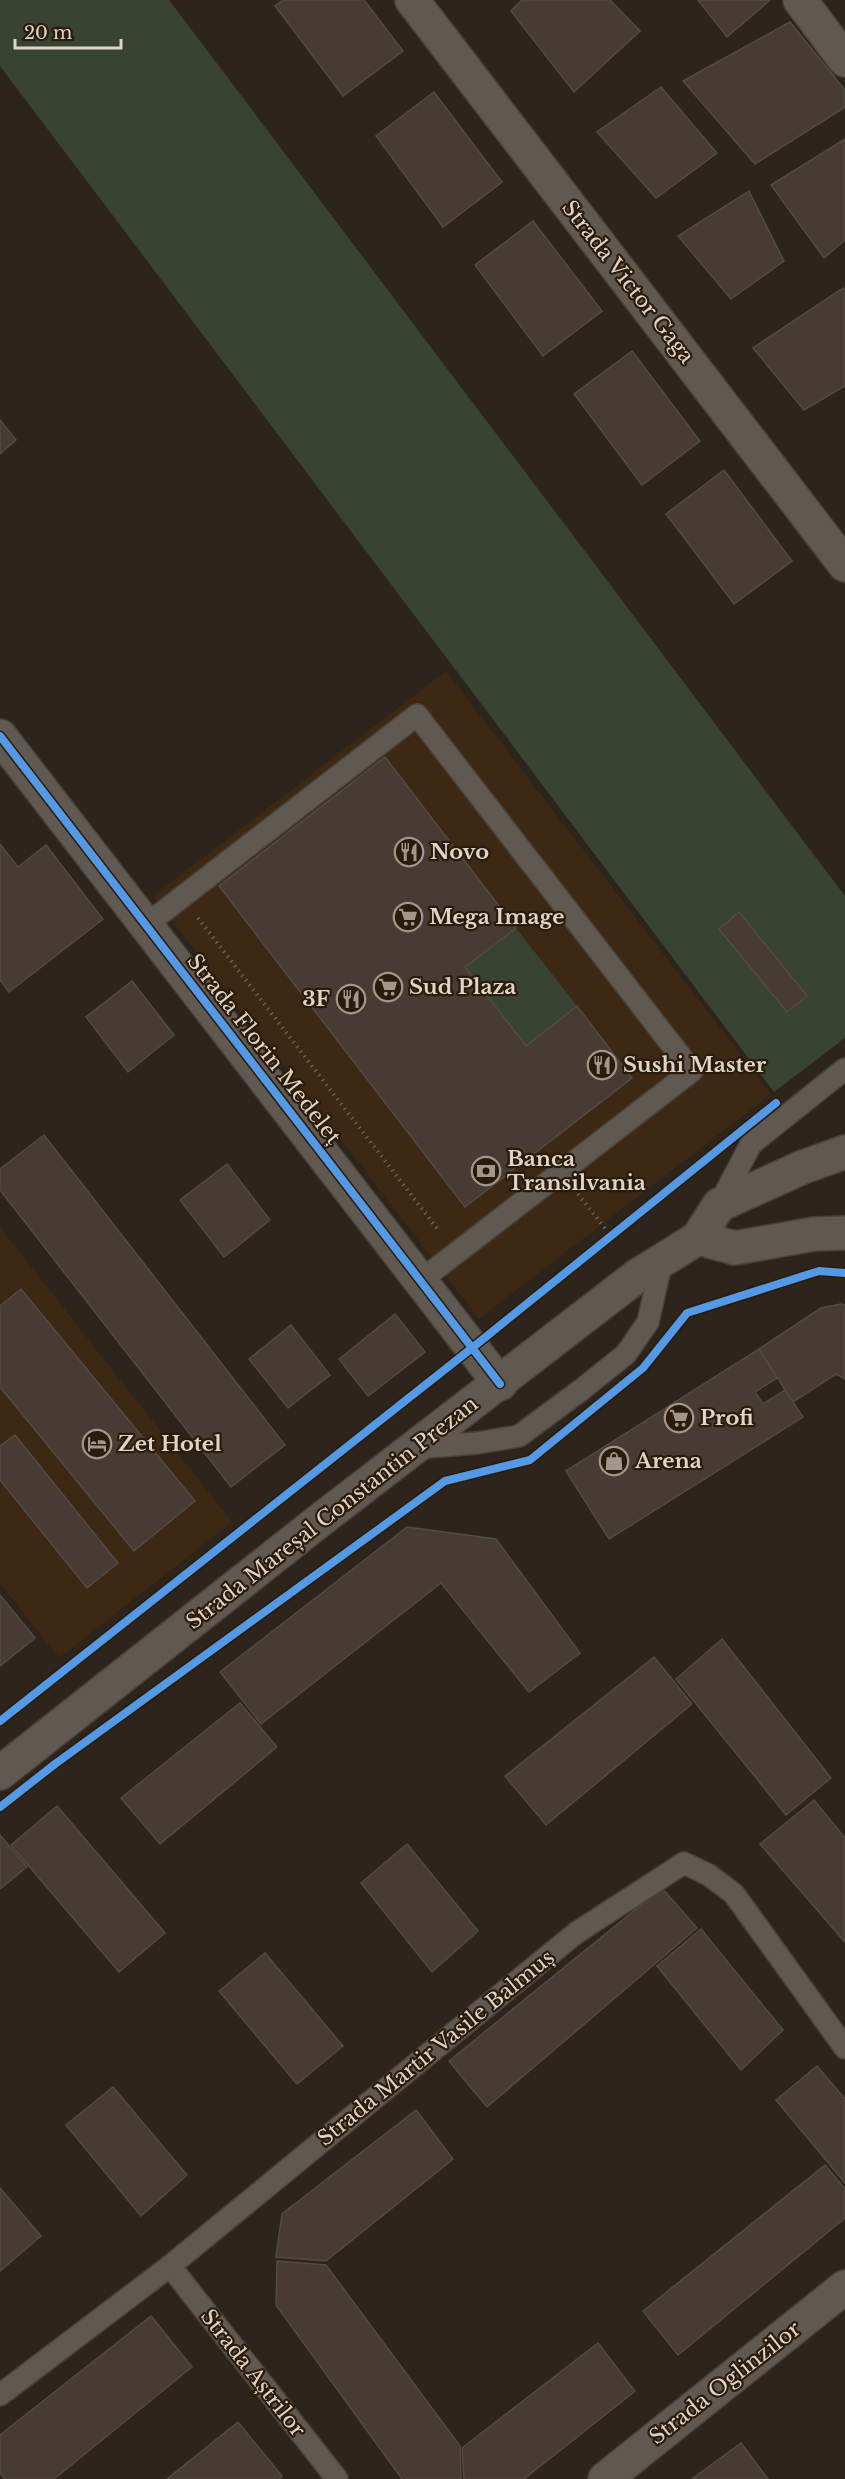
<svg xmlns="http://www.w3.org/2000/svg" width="845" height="2479" viewBox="0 0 845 2479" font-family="'Libre Baskerville',serif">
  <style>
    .built { fill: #3c2813 }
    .green { fill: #384431 }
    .building { fill: #473b34; stroke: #524a44; stroke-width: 1.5 }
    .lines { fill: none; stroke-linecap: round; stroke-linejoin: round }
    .lane-casing { stroke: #49413a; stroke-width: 24 }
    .street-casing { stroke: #49413a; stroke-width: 36 }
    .secondary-casing { stroke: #49413a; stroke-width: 36 }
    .path { stroke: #645f58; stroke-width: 4; stroke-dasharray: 1.5 4.5; stroke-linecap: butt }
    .lane { stroke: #605952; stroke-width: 21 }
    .street { stroke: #605952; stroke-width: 33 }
    .secondary { stroke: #605952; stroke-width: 33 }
    .cycleway-casing { stroke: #2b1b0a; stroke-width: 11 }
    .cycleway { stroke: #5399e6; stroke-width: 8 }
    .labels { text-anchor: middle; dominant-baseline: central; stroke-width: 4.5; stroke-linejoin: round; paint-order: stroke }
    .street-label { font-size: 21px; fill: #dfd4ca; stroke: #2b1b0a }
    .poi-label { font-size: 21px; font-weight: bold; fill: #dfd4ca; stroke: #2b1b0a; text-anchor: start }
  </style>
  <rect width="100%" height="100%" fill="#2d251c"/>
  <g class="built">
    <path d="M446,671L771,1094L479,1319L153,896Z"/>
    <path d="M0,1227L232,1522L59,1658L0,1583Z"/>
  </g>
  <g class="green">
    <path d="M0,0H169L845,896V1038L774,1092L0,66Z"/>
    <path d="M516,928L577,1006L526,1046L465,967Z"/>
  </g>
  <g class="building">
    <path d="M283,0H364L403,51L343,96L275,6Z"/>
    <path d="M522,0H610L640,31L574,92L511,11Z"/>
    <path d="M698,0H770L727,37Z"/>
    <path d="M790,22L845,90V107L755,164L683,81Z"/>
    <path d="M661,87L717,153L656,198L597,132Z"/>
    <path d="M434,92L502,182L443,227L376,136Z"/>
    <path d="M845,139V240L824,258L771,185Z"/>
    <path d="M749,191L784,261L731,299L678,236Z"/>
    <path d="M533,221L602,311L543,356L475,265Z"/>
    <path d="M843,288L845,291V386L804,410L753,348Z"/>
    <path d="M632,351L700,441L642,485L574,394Z"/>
    <path d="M0,420L16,440L0,454Z"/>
    <path d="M724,470L792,561L734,604L666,514Z"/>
    <path d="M385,757L516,928L465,967L526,1046L577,1006L632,1078L465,1207L219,886Z"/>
    <path d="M0,844L18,867L46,845L103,919L9,992L0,980Z"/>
    <path d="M739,912L807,996L787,1012L719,929Z"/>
    <path d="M132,981L174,1035L128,1072L86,1017Z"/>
    <path d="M44,1135L285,1445L231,1487L0,1190V1169Z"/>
    <path d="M227,1164L270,1220L224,1257L180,1200Z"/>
    <path d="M21,1289L195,1501L134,1551L0,1387V1306Z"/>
    <path d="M841,1304L845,1305V1379L836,1374L793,1402L759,1349L821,1308Z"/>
    <path d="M395,1314L425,1352L368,1396L339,1359Z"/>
    <path d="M291,1325L330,1375L288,1408L249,1359Z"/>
    <path d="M759,1349L777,1378L755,1392L763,1404L785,1390L803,1417L609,1539L566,1471Z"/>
    <path d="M15,1435L118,1563L87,1588L0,1480V1446Z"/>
    <path d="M407,1527L496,1539L580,1653L529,1692L441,1583L261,1724L220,1672Z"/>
    <path d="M0,1595L35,1638L0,1666Z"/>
    <path d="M722,1639L831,1778L786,1815L676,1679Z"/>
    <path d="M654,1657L692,1704L546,1825L505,1776Z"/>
    <path d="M240,1703L277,1747L160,1844L121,1798Z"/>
    <path d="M814,1800L845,1838V1942L760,1844Z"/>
    <path d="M57,1806L165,1933L119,1972L11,1845Z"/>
    <path d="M0,1835L27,1867L0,1889Z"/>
    <path d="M407,1844L478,1931L432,1972L361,1883Z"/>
    <path d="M662,1888L697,1928L487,2107L449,2061Z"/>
    <path d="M701,1929L783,2030L741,2070L657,1966Z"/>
    <path d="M265,1953L343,2046L297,2084L219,1991Z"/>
    <path d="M817,2066L845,2099V2183L776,2100Z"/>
    <path d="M113,2087L187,2175L141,2216L66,2125Z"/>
    <path d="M416,2110L453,2159L326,2261L276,2257L282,2214Z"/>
    <path d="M825,2165L845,2189V2218L678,2355L643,2311Z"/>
    <path d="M0,2188L41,2236L0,2271Z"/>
    <path d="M277,2261L326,2265L460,2446L461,2479H402L276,2305Z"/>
    <path d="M151,2316L192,2367L54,2479H5L0,2473V2435Z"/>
    <path d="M598,2343L635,2391L524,2479H464L462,2448Z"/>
    <path d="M238,2422L282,2476L279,2479H167Z"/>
    <path d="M741,2443L768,2479H692Z"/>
  </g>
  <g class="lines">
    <g class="lane-casing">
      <g id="lane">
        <path d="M146,925L417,715L692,1071L420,1281"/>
        <path d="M719,1205L751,1144L845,1069"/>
        <path d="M416,1448L477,1443L519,1436L581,1390L626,1354L648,1322L662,1260"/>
        <path d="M170,2266L337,2479"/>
        <path d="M0,2395L170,2266L576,1933L684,1863L709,1875L734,1894L845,2048"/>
      </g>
    </g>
    <g class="street-casing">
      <g id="street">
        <path d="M412,0L845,565"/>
        <path d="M800,0L845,60"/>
        <path d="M0,736L500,1384"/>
        <path d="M605,2479L845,2287"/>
      </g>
    </g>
    <g class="secondary-casing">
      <g id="secondary">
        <path d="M698,1238L735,1248L814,1234L845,1233"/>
        <path d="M0,1773L319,1521L637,1276L698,1238L719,1205L803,1167L845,1152"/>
      </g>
    </g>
    <g class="path">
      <path d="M198,918L439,1231"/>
      <path d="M578,1194L611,1236"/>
    </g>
    <use href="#lane" class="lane"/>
    <use href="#street" class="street"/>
    <use href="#secondary" class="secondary"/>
    <g class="cycleway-casing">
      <g id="cycleway">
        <path d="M0,736L500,1384"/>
        <path d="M0,1721L472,1348L776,1103"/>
        <path d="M0,1807L55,1764L445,1481L530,1460L643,1368L687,1313L819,1271L845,1273"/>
      </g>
    </g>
    <use href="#cycleway" class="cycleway"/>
  </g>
  <defs>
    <g id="restaurant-ring" transform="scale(1.5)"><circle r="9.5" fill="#2b1b0a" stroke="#a1978d" stroke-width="1.5"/><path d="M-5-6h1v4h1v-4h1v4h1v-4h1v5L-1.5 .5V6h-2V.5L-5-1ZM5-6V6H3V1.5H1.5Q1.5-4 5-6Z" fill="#a1978d"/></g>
    <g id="supermarket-ring" transform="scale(1.5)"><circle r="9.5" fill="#2b1b0a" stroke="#a1978d" stroke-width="1.5"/><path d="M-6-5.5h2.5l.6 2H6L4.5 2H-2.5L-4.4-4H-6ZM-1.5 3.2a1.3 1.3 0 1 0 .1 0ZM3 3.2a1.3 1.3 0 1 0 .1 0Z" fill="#a1978d"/></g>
    <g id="bank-ring" transform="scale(1.5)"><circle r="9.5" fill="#2b1b0a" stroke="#a1978d" stroke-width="1.5"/><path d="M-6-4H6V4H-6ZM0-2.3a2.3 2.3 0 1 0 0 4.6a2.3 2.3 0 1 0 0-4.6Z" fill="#a1978d"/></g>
    <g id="hotel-ring" transform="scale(1.5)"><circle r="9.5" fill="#2b1b0a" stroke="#a1978d" stroke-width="1.5"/><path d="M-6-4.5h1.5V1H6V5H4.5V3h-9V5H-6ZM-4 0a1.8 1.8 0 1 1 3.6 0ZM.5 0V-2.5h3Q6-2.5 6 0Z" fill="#a1978d"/></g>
    <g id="shop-ring" transform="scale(1.5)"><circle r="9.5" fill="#2b1b0a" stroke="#a1978d" stroke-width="1.5"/><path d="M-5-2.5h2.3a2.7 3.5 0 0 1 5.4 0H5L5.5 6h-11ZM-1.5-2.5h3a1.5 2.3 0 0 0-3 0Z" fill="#a1978d"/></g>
  </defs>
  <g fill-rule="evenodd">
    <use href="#restaurant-ring" x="409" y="852"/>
    <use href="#supermarket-ring" x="408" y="917"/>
    <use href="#supermarket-ring" x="388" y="987"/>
    <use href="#restaurant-ring" x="351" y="999"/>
    <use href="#restaurant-ring" x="602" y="1065"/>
    <use href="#bank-ring" x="486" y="1171"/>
    <use href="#supermarket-ring" x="679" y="1418"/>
    <use href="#hotel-ring" x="97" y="1444"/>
    <use href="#shop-ring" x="614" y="1461"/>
  </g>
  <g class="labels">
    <g class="street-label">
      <text transform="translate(628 282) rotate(52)">Strada Victor Gaga</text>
      <text transform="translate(264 1049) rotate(52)">Strada Florin Medeleț</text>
      <text transform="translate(332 1513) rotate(-38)">Strada Mareșal Constantin Prezan</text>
      <text transform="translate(436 2048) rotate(-39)">Strada Martir Vasile Balmuș</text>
      <text transform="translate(253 2373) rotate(52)">Strada Aștrilor</text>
      <text transform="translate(725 2383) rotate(-38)">Strada Oglinzilor</text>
    </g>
    <g class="poi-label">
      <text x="430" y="852">Novo</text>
      <text x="429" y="917">Mega Image</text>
      <text x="409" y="987">Sud Plaza</text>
      <text x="330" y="999" text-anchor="end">3F</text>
      <text x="623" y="1065">Sushi Master</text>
      <text x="507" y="1159">Banca<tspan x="507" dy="24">Transilvania</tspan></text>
      <text x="700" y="1418">Profi</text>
      <text x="118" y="1444">Zet Hotel</text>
      <text x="635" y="1461">Arena</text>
    </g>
  </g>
  <path d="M15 39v9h106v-9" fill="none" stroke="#dfd4ca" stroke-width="3"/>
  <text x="24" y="39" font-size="18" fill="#dfd4ca" stroke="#2b1b0a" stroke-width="4.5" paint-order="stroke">20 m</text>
</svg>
